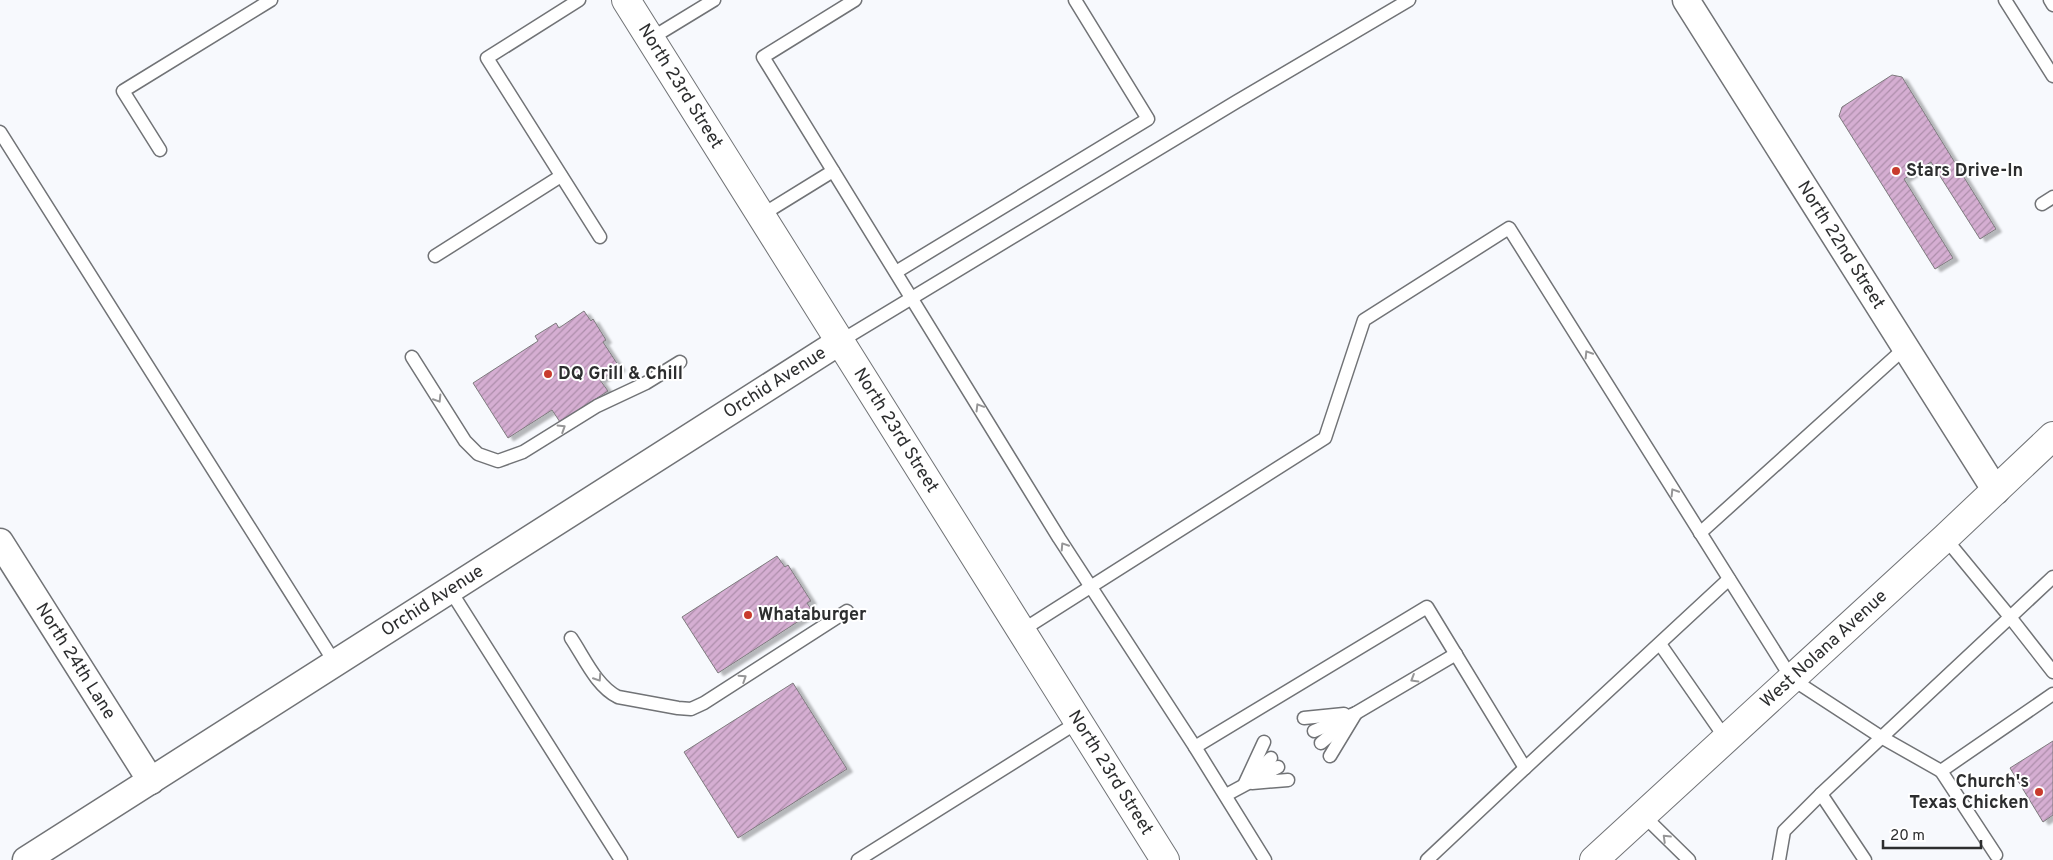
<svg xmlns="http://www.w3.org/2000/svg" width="2053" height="860" viewBox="0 0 2053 860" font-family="Overpass,sans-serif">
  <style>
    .building { fill: url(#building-hatch); stroke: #7e7b7e; filter: url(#shadow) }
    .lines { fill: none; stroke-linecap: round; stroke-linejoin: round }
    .lane-casing { stroke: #717376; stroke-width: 15 }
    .street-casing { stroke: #717376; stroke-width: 29 }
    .secondary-casing { stroke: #717376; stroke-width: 30 }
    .lane { stroke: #fff; stroke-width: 12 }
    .street { stroke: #fff; stroke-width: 26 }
    .secondary { stroke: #fff; stroke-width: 28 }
    .oneway { stroke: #969697 }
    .poi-dot { fill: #c83b2d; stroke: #fff; stroke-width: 2 }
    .labels { text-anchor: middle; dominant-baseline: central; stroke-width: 4; stroke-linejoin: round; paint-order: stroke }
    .street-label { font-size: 18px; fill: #2d2e2f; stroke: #fff }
    .poi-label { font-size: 18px; font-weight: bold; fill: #2d2e2f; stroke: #fff; text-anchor: start }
  </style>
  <defs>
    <pattern id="building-hatch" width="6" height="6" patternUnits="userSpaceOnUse" patternTransform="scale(1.25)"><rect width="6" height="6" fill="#d5aed2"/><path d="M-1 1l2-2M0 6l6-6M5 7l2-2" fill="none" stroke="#ad8eab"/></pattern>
    <filter id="shadow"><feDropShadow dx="5.5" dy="3" stdDeviation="1" flood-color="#0004"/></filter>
  </defs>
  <rect width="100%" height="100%" fill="#f7f9fd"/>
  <g class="building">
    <path d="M1892,75L1902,77L1996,229L1980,239L1931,162L1904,179L1953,258L1935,269L1839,116L1842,107Z"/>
    <path d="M584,311L591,321L593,319L606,340L603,342L620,368L600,380L608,391L560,422L552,410L508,438L473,383L538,341L535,336L556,323L559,328Z"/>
    <path d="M777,556L785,567L788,565L811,601L807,603L813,612L718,673L682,617Z"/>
    <path d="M793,683L847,769L738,838L684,752Z"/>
    <path d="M2053,741V815L2043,822L2010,768Z"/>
  </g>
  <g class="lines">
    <g class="lane-casing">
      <g id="lane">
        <path d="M579,0L487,58L600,237"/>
        <path d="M855,0L763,57L1059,538L1195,747L1265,860"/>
        <path d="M2005,0L2053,76"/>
        <path d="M2050,0L2053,5"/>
        <path d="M650,39L714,0"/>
        <path d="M0,132L335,663"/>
        <path d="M160,150L123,91L271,0"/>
        <path d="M2042,204L2053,197"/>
        <path d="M760,216L833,171"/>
        <path d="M435,256L561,176"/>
        <path d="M896,272L1148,119L1075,0"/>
        <path d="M839,342L1236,102L1409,0"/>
        <path d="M412,357L465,441L478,454L498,461L523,452L597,406L646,383L680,362"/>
        <path d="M1700,533L1906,347"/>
        <path d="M1945,538L2010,617L2053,672"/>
        <path d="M450,590L621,860"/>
        <path d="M1021,631L1325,438L1364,320L1509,228L1792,679L1881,737L1941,771L2053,694"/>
        <path d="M571,638C584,657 596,686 618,697L678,708L691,709L704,703L847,611"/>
        <path d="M1660,644L1726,739"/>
        <path d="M1304,718L1344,714"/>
        <path d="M1314,731L1356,713L1456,654"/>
        <path d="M1321,743L1347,721"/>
        <path d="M1195,747L1427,607L1525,768L1729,579"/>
        <path d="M1330,756L1356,713"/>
        <path d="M1941,771L1996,855"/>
        <path d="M1254,775L1271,758"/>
        <path d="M1245,783L1264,742"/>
        <path d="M1252,783L1288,780"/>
        <path d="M1226,795L1278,767"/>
        <path d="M1643,815L1689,860"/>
        <path d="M858,860L1078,722"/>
        <path d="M1427,860L1525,768"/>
        <path d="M1779,860L1784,831L1821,794"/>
        <path d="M1865,860L1821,794L2053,577"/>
      </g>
    </g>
    <g class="street-casing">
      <g id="street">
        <path id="s1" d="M1686,0L1996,491"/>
        <path id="s2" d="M0,542L151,781"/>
        <path id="s3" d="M26,860L839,342"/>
      </g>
    </g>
    <g class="secondary-casing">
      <g id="secondary">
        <path id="s4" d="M626,0L1165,860"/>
        <path id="s5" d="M1594,860L1945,538L2053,436"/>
      </g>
    </g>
    <use href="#lane" class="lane"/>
    <use href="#street" class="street"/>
    <use href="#secondary" class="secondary"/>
  </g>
  <defs><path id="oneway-chevron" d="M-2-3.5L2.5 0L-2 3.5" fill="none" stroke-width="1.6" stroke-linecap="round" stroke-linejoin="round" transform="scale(1.25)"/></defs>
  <g class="oneway">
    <use href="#oneway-chevron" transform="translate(1588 354) rotate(-122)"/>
    <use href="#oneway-chevron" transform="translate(438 399) rotate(58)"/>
    <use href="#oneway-chevron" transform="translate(979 407) rotate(-121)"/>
    <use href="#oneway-chevron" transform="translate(562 428) rotate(-32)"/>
    <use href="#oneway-chevron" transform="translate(1674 492) rotate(-122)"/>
    <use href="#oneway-chevron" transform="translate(1064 546) rotate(-123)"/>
    <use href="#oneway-chevron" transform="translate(598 678) rotate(57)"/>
    <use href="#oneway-chevron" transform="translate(743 678) rotate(-33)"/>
    <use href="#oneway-chevron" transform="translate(1414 679) rotate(149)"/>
    <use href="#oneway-chevron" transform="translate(1666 838) rotate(-136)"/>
  </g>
  <g class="poi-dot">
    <circle cx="1896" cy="171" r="5"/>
    <circle cx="548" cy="374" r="5"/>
    <circle cx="748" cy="615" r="5"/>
    <circle cx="2039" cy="792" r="5"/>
  </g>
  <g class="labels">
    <g class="street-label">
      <text stroke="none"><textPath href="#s4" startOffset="102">North 23rd Street</textPath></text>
      <text stroke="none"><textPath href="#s1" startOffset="290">North 22nd Street</textPath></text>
      <text stroke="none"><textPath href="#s3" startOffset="888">Orchid Avenue</textPath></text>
      <text stroke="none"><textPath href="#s4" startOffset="508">North 23rd Street</textPath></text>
      <text stroke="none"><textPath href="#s3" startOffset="482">Orchid Avenue</textPath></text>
      <text stroke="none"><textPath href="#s5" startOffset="312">West Nolana Avenue</textPath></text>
      <text stroke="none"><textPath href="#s2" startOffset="141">North 24th Lane</textPath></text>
      <text stroke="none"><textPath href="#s4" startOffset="912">North 23rd Street</textPath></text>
    </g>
    <g class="poi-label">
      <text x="1906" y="171">Stars Drive-In</text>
      <text x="558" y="374">DQ Grill &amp; Chill</text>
      <text x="758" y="615">Whataburger</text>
      <text x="2029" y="782" text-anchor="end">Church's<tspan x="2029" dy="21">Texas Chicken</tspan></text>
    </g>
  </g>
  <path d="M1883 840v8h98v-8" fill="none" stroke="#2d2e2f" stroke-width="2.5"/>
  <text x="1890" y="840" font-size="15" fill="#2d2e2f" stroke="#ffffff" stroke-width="4" paint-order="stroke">20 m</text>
</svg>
